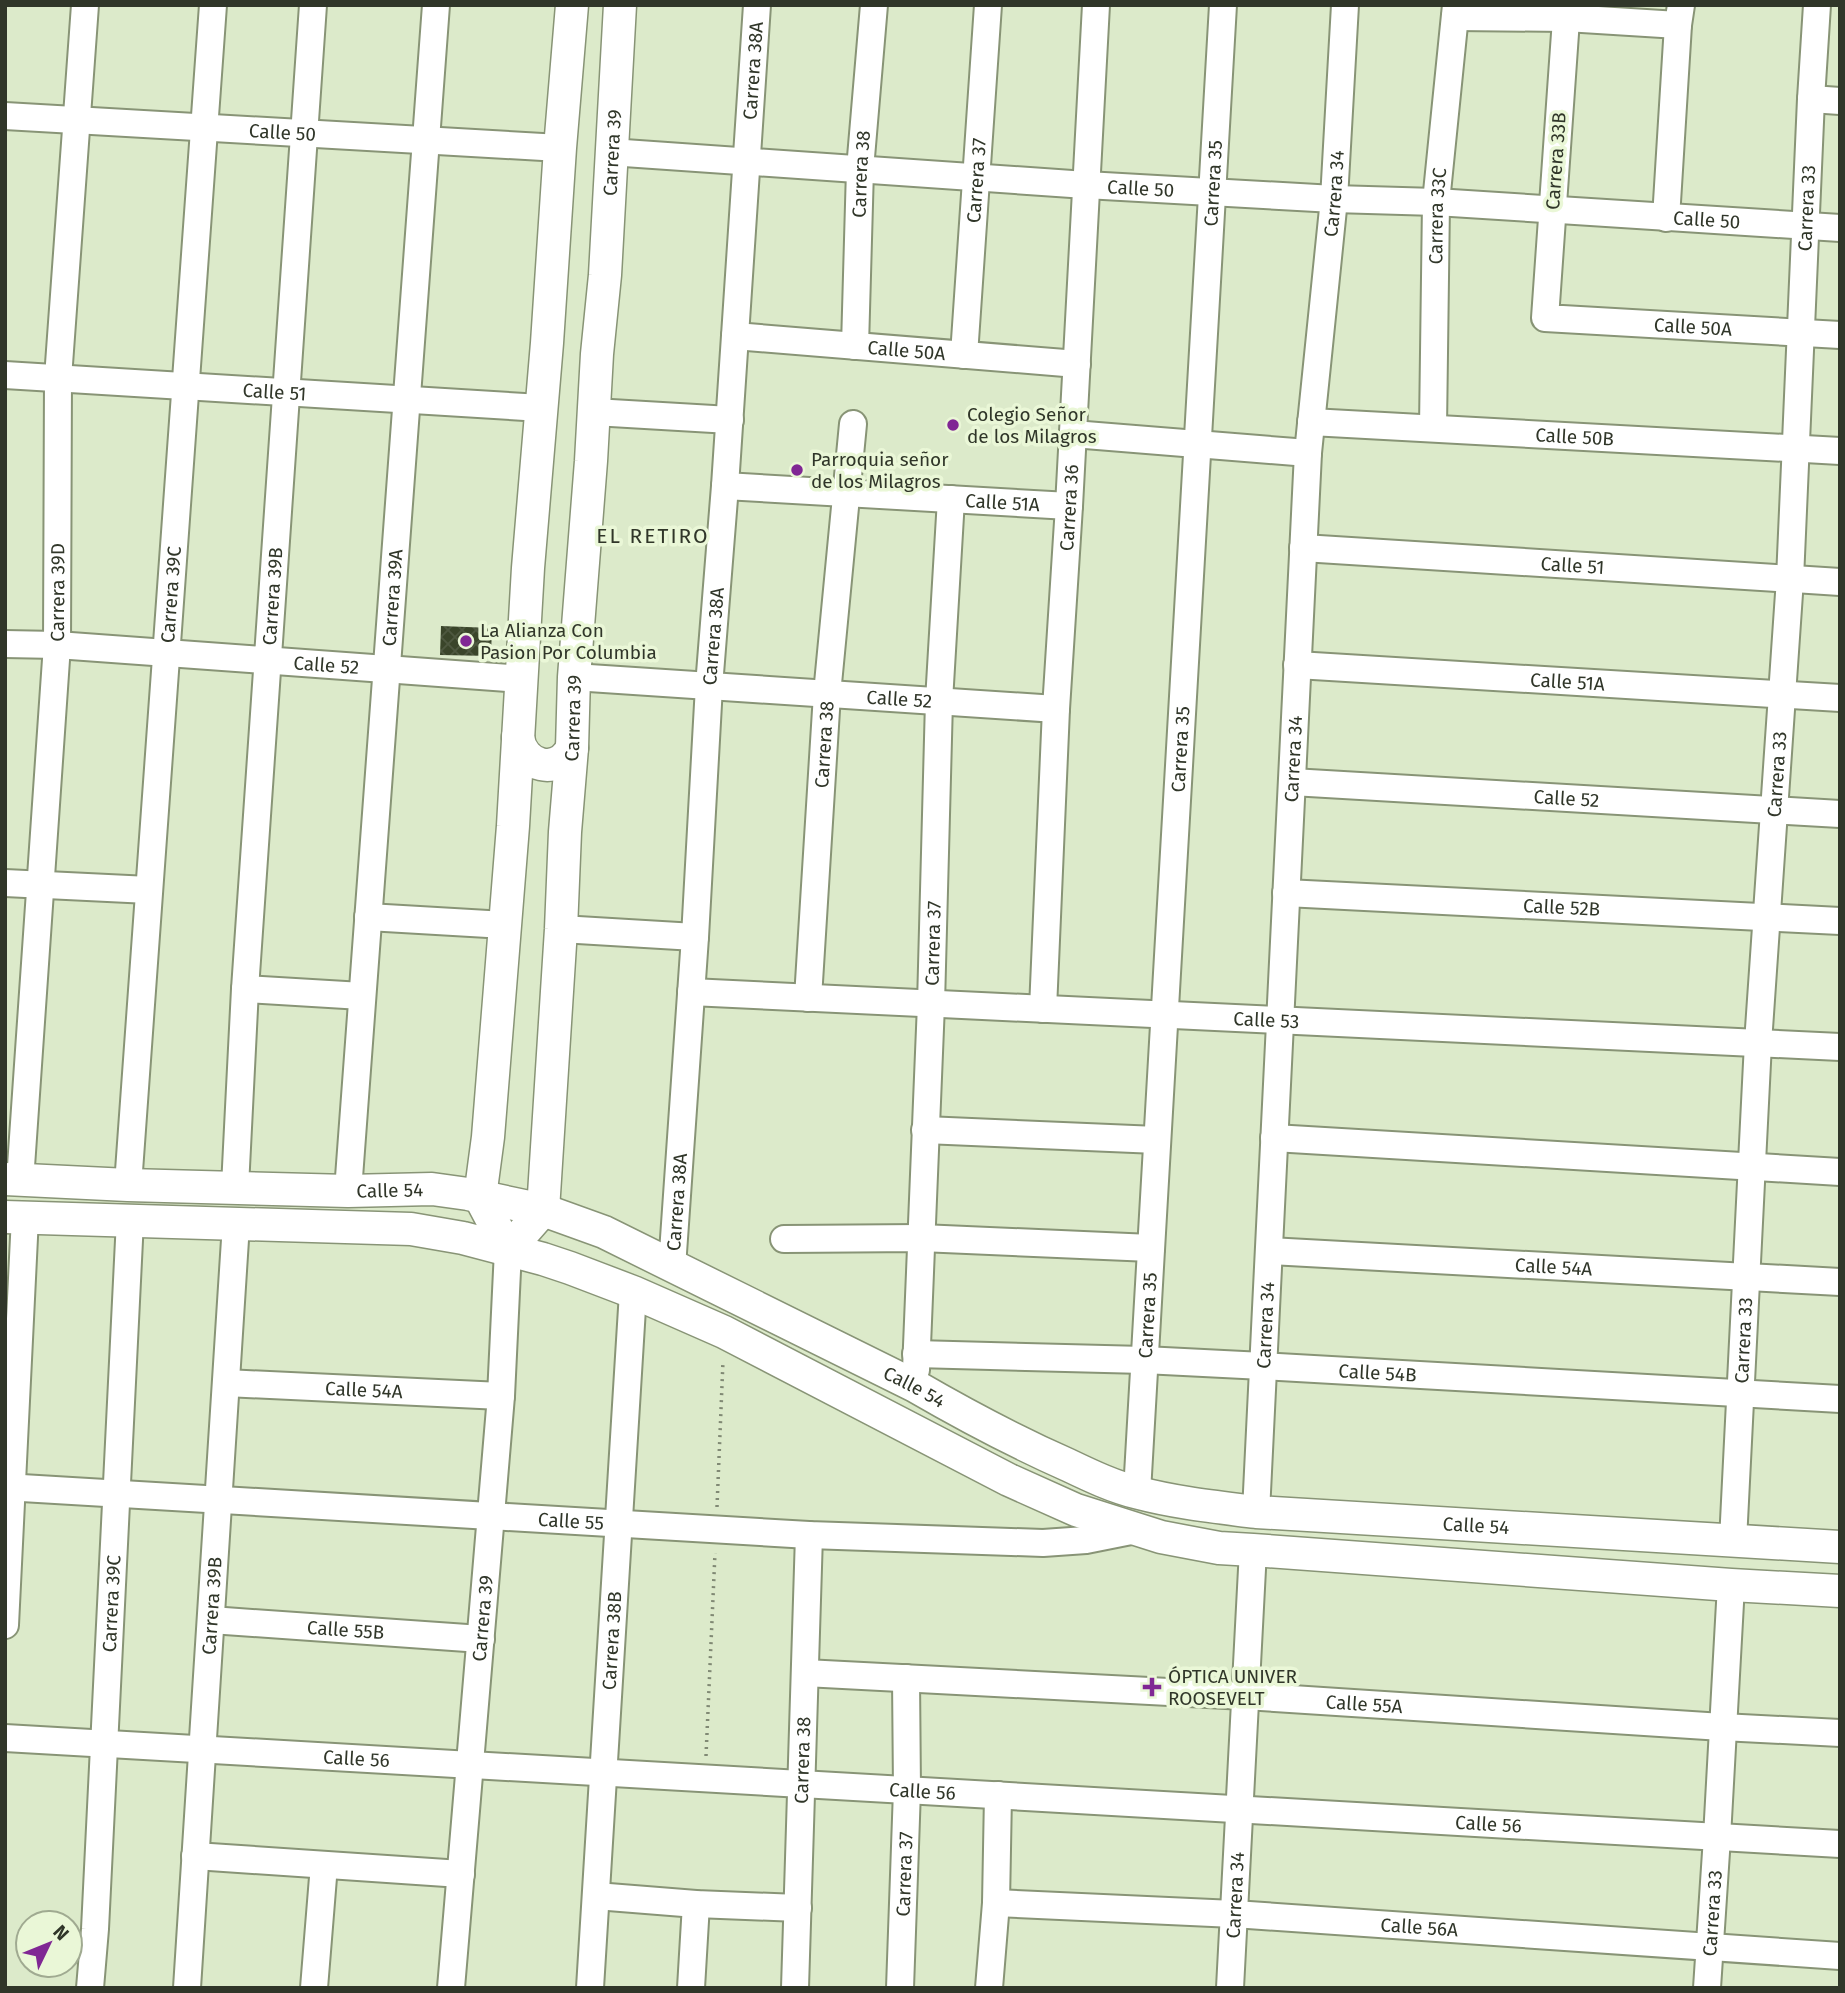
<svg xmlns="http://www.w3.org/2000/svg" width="1845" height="1993" viewBox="0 0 1845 1993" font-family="'Fira Sans',sans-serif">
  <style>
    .building { fill: url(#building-cross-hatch) }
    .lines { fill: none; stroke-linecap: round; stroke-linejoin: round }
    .minor-casing { stroke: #889476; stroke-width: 30 }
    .major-casing { stroke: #889476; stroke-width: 35 }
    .path { stroke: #808974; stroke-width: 3.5; stroke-dasharray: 2 5; stroke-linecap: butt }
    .minor { stroke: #fff; stroke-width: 26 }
    .major { stroke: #fff; stroke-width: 32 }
    .poi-dot { fill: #802794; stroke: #eaf7d7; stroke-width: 2.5 }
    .labels { text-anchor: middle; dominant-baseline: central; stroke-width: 7; stroke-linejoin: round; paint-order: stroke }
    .street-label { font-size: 19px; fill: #303629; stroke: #eaf7d7 }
    .poi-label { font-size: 19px; fill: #303629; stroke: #eaf7d7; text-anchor: start }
    .neighbourhood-label { font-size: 21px; letter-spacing: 2px; fill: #303629; stroke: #eaf7d7 }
  </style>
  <defs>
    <pattern id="building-cross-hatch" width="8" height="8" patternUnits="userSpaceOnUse" patternTransform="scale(1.75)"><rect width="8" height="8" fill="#3a452a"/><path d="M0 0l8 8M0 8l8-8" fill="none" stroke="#4e5840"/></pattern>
  </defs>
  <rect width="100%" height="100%" fill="#dceaca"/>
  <path class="building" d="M441,626L492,628L491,656L440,655Z"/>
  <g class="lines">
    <g class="minor-casing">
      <g id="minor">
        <path id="s1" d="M1567,5L1545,318L1840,335"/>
        <path d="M1455,17L1566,18L1678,25"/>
        <path d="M1811,99L1840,101"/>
        <path id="s2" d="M5,116L560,148"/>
        <path id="s3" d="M610,152L1086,185L1334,199L1436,202L1840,228"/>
        <path d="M1666,218L1678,25L1681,5"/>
        <path id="s4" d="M735,336L1077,364"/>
        <path id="s5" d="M855,346L860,169L874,5"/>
        <path id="s6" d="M964,355L988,5"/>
        <path id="s7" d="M5,375L541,408"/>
        <path d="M594,412L730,420"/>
        <path id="s8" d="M1311,422L1840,451"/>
        <path id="s9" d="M1433,428L1436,202L1456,5"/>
        <path d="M1073,434L1308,453"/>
        <path id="s10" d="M725,486L1069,506"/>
        <path id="s11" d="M1303,548L1840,582"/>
        <path id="s12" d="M5,644L57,645L522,679"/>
        <path id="s13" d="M1297,665L1840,698"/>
        <path id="s14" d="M574,677L1056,709"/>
        <path id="s15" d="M1292,782L1840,814"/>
        <path d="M5,883L149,890"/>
        <path id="s16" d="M1286,893L1840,921"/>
        <path d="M368,917L505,925"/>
        <path d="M561,929L695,937"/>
        <path d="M245,989L362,996"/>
        <path id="s17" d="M691,992L1840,1047"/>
        <path id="s18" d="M808,998L827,694L853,424"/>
        <path id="s19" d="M1043,1009L1056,709L1069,506L1096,5"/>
        <path d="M925,1130L1157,1140"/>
        <path d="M1274,1138L1840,1172"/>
        <path id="s20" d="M20,1181L57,645L58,378L85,5"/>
        <path id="s21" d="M128,1185L213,5"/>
        <path id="s22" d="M235,1187L245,989L313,5"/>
        <path id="s23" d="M348,1191L436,5"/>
        <path d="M784,1239L921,1238L1151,1248"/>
        <path id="s24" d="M1269,1251L1840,1282"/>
        <path id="s25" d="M672,1267L695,937L709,686L725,486L757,5"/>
        <path id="s26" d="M916,1354L1144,1360L1263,1366L1840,1399"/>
        <path id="s27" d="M916,1370L931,1004L939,701L951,499"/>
        <path id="s28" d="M226,1383L501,1396"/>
        <path id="s29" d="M5,1487L809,1535L1043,1543L1086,1540L1136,1530"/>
        <path id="s30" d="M1137,1492L1223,5"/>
        <path id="s31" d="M1256,1512L1308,453L1334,199L1345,5"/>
        <path id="s32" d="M1733,1541L1758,1043L1790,579L1811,99L1817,5"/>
        <path id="s33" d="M211,1620L481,1639"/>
        <path d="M5,1625L25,1217"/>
        <path id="s34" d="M805,1673L1245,1696L1722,1727L1840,1733"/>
        <path id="s35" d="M5,1738L1840,1844"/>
        <path d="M195,1856L461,1874"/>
        <path d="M596,1896L696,1904L798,1908"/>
        <path id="s36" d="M996,1903L1234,1914L1840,1956"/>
        <path id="s37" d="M90,1988L95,1929L130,1220"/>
        <path id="s38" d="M187,1988L236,1224"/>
        <path d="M314,1988L324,1865"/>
        <path id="s39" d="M451,1988L501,1396L508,1250"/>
        <path id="s40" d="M590,1988L633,1292"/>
        <path d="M691,1988L696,1904"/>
        <path id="s41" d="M795,1988L809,1535"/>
        <path id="s42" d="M900,1988L907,1790L906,1678"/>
        <path d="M989,1988L996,1903L998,1795"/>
        <path id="s43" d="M1230,1988L1253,1550"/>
        <path id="s44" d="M1707,1988L1717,1837L1731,1585"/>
      </g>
    </g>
    <g class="major-casing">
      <g id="major">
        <path d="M518,737C522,767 558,776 572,748"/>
        <path id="s45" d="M5,1179L128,1185L348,1191L432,1189L468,1194L543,1210L604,1232L915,1386C965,1415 1016,1442 1068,1465C1091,1476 1114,1487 1139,1493C1177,1503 1217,1507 1256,1512L1840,1547"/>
        <path d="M5,1217L411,1229L463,1238L543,1259L570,1268L633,1292L724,1332L1009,1480L1076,1510L1161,1537L1219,1548L1253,1550L1731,1585L1840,1591"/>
        <path id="s46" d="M508,1250L543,1210L561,929L565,832L572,748L574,677L591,461L597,354L605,275L620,5"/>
        <path d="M508,1250L480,1197L488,1137L513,826L528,568L547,343L560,148L572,5"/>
      </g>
    </g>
    <g class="path">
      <path d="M717,1507L723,1361"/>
      <path d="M706,1756L715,1553"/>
    </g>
    <use href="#minor" class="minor"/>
    <use href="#major" class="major"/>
  </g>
  <g class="poi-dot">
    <circle cx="953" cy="425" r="7"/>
    <circle cx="797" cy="470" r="7"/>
    <circle cx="466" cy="641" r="7"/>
    <path d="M1148.5 1676.5h7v7h7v7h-7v7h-7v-7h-7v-7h7z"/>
  </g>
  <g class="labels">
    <g class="street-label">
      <text stroke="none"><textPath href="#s25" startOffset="1199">Carrera 38A</textPath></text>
      <text stroke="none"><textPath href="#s2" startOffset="278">Calle 50</textPath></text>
      <text stroke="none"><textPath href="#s46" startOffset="1113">Carrera 39</textPath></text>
      <text transform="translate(1556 161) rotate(-86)">Carrera 33B</text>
      <text stroke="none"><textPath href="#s5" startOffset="172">Carrera 38</textPath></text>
      <text stroke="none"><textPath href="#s6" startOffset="175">Carrera 37</textPath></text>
      <text stroke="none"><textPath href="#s30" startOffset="1311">Carrera 35</textPath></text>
      <text stroke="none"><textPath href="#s3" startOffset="532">Calle 50</textPath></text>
      <text stroke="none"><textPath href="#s31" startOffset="1321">Carrera 34</textPath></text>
      <text stroke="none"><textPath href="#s32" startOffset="1335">Carrera 33</textPath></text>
      <text stroke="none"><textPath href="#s9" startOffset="212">Carrera 33C</textPath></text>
      <text stroke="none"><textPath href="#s3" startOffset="1099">Calle 50</textPath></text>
      <text stroke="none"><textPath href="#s1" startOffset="462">Calle 50A</textPath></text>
      <text stroke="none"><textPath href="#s4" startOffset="172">Calle 50A</textPath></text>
      <text stroke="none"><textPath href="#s7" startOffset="270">Calle 51</textPath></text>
      <text stroke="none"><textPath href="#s8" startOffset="264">Calle 50B</textPath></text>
      <text stroke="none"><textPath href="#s10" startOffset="278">Calle 51A</textPath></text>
      <text stroke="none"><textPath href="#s19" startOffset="502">Carrera 36</textPath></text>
      <text stroke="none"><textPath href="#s11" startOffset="270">Calle 51</textPath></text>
      <text stroke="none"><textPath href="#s20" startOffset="590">Carrera 39D</textPath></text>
      <text stroke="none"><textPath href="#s21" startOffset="592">Carrera 39C</textPath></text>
      <text stroke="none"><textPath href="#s22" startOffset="592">Carrera 39B</textPath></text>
      <text stroke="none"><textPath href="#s23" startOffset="595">Carrera 39A</textPath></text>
      <text stroke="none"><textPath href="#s25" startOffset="632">Carrera 38A</textPath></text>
      <text stroke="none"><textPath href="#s12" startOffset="322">Calle 52</textPath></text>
      <text stroke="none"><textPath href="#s13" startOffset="271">Calle 51A</textPath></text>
      <text stroke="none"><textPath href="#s14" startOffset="326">Calle 52</textPath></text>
      <text stroke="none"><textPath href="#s46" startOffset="546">Carrera 39</textPath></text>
      <text stroke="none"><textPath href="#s18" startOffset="254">Carrera 38</textPath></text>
      <text stroke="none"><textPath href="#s30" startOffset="744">Carrera 35</textPath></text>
      <text stroke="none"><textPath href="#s31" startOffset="754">Carrera 34</textPath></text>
      <text stroke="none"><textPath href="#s32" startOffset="768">Carrera 33</textPath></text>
      <text stroke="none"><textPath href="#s15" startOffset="275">Calle 52</textPath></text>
      <text stroke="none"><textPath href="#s16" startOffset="276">Calle 52B</textPath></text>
      <text stroke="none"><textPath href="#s27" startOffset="427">Carrera 37</textPath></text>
      <text stroke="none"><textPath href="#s17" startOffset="576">Calle 53</textPath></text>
      <text stroke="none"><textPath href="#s45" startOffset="385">Calle 54</textPath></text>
      <text stroke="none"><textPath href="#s25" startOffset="65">Carrera 38A</textPath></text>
      <text stroke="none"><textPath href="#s24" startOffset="285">Calle 54A</textPath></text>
      <text stroke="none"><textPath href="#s30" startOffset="177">Carrera 35</textPath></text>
      <text stroke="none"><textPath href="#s31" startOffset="187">Carrera 34</textPath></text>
      <text stroke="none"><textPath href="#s32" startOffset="201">Carrera 33</textPath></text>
      <text stroke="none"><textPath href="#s26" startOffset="462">Calle 54B</textPath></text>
      <text stroke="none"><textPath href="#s45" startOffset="952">Calle 54</textPath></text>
      <text stroke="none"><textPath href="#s28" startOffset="138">Calle 54A</textPath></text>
      <text stroke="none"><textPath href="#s29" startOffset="567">Calle 55</textPath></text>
      <text stroke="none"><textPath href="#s45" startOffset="1540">Calle 54</textPath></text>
      <text stroke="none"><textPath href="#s37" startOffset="385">Carrera 39C</textPath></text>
      <text stroke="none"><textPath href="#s38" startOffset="383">Carrera 39B</textPath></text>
      <text stroke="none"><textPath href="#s39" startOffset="371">Carrera 39</textPath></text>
      <text stroke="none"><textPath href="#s33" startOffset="135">Calle 55B</textPath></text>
      <text stroke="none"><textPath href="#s40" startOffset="348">Carrera 38B</textPath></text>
      <text stroke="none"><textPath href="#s34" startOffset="560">Calle 55A</textPath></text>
      <text stroke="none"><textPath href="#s35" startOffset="352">Calle 56</textPath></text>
      <text stroke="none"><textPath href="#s41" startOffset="228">Carrera 38</textPath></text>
      <text stroke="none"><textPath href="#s35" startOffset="919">Calle 56</textPath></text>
      <text stroke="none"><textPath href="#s35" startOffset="1486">Calle 56</textPath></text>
      <text stroke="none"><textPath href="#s42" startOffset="114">Carrera 37</textPath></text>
      <text stroke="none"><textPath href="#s43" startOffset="93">Carrera 34</textPath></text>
      <text stroke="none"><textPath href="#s44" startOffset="75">Carrera 33</textPath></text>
      <text stroke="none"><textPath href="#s36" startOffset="424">Calle 56A</textPath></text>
    </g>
    <g class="poi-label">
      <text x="967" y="414">Colegio Señor<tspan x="967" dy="22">de los Milagros</tspan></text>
      <text x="811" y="459">Parroquia señor<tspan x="811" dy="22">de los Milagros</tspan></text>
      <text x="480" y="630">La Alianza Con<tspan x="480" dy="22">Pasion Por Columbia</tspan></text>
      <text x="1168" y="1676">ÓPTICA UNIVER<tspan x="1168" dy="22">ROOSEVELT</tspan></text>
    </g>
    <g class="neighbourhood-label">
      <text x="653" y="536">EL RETIRO</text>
    </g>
  </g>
  <rect width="1845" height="1993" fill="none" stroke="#303629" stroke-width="14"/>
  <g transform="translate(49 1944) rotate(47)"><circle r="33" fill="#eaf7d7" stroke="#a0aa91" stroke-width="2"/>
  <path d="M0-5L12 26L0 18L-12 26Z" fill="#802794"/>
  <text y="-10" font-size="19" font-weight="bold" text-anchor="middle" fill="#303629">N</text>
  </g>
</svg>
